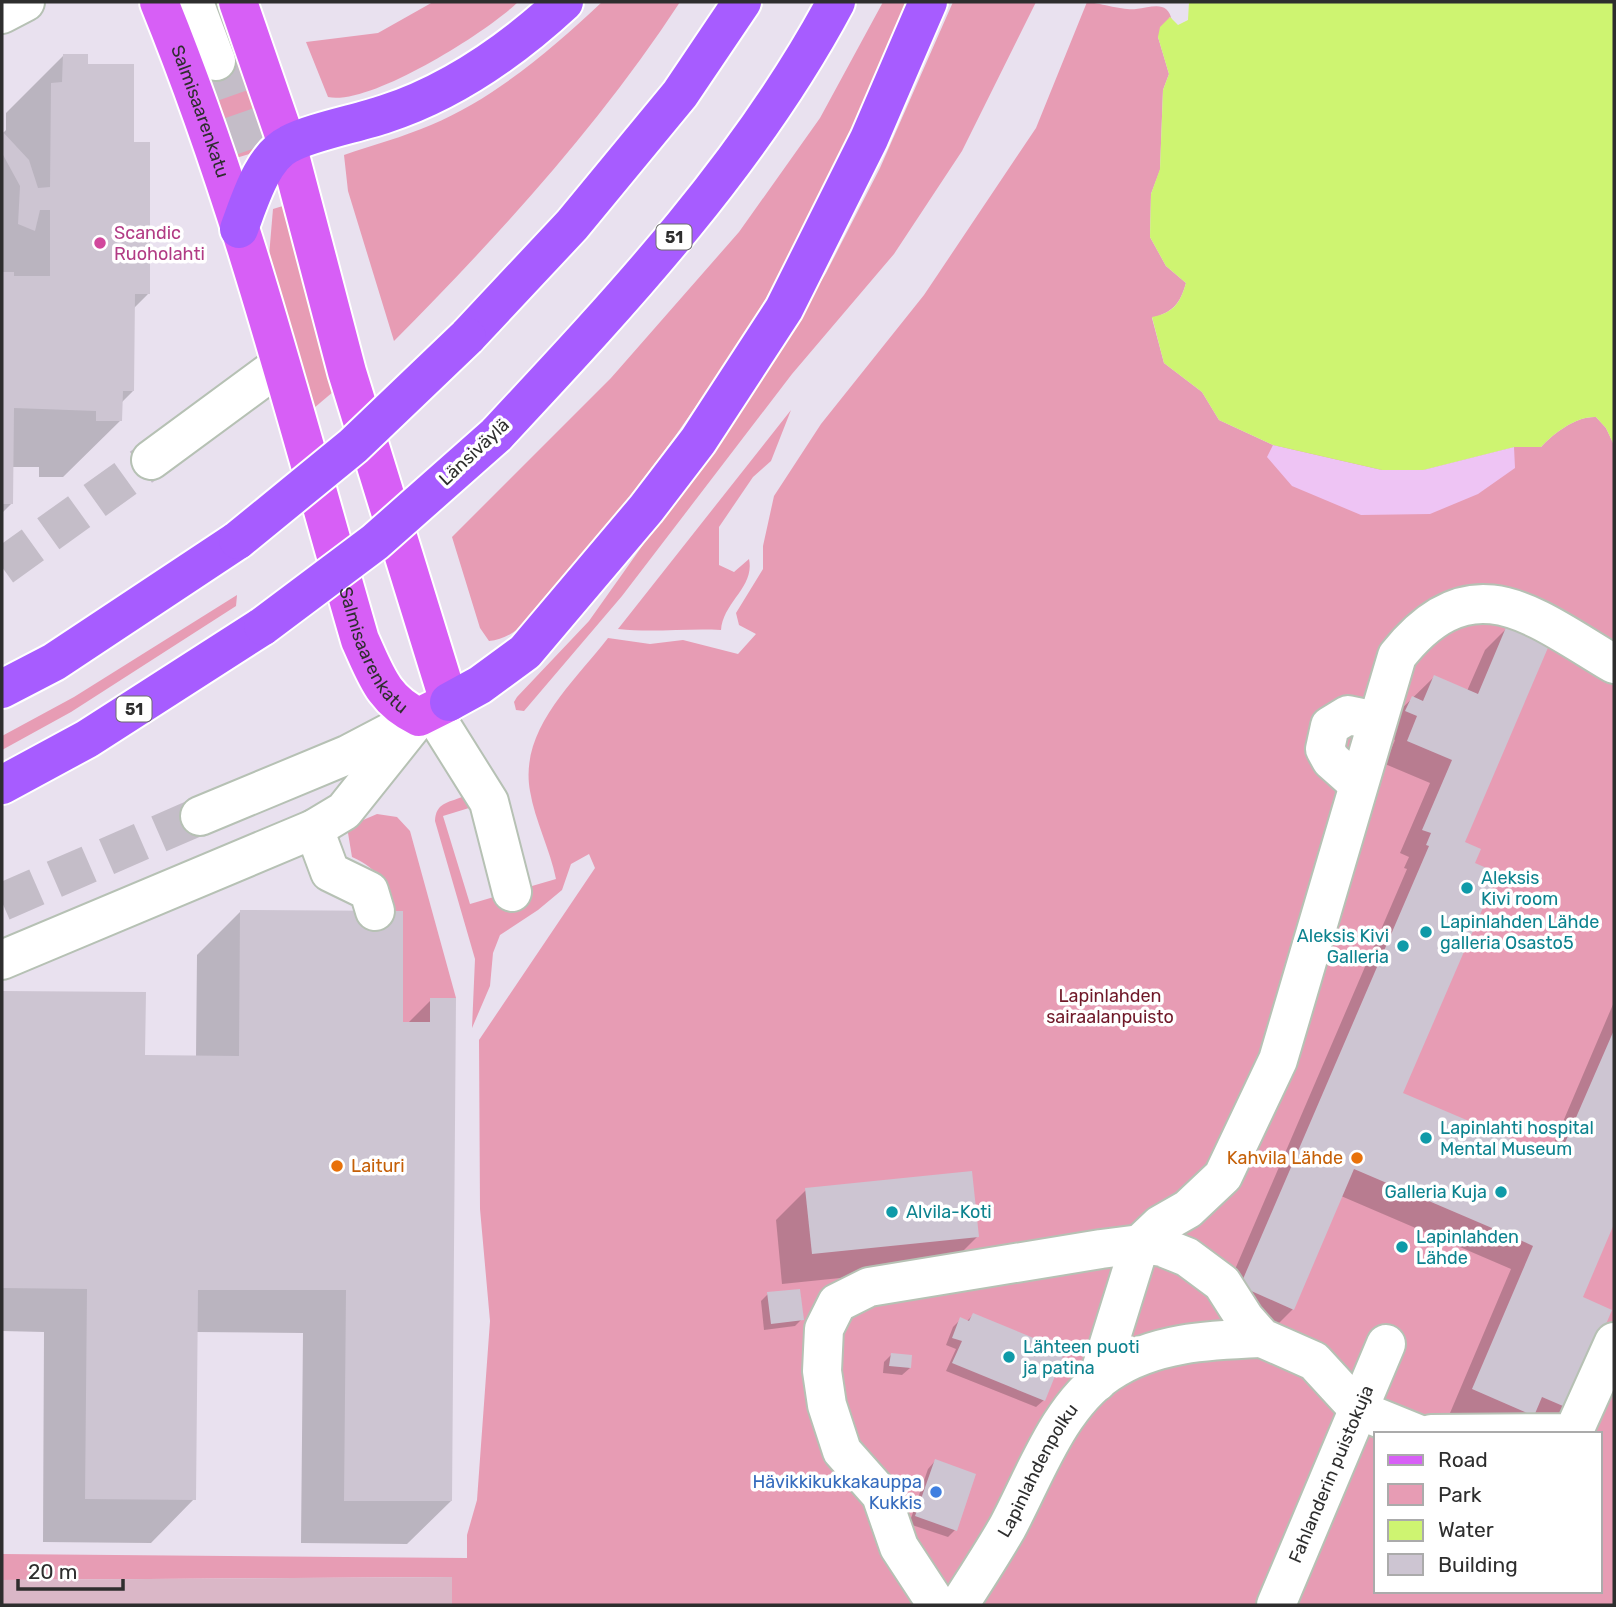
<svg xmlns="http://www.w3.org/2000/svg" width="1616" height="1607" viewBox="0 0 1616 1607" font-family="Rubik,sans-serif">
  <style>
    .green { fill: #e79cb4; fill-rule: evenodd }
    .sand { fill: #eec4f4 }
    .cemetery { fill: #dab7c7 }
    .water { fill: #cef471 }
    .shadow { fill: #0003 }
    .building { fill: #cdc5d2 }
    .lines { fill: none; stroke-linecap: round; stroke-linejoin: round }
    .minor-tunnel { stroke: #c4bdc8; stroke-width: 38; stroke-dasharray: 38 19; stroke-linecap: butt }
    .minor-casing { stroke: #b6c1b4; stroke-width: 42 }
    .major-casing { stroke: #fff; stroke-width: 42 }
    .highway-casing { stroke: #fff; stroke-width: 42 }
    .minor { stroke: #fff; stroke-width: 38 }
    .major { stroke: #d75ff6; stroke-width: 38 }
    .highway { stroke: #a75cff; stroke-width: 38 }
    .highway-bridge-casing { stroke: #fff; stroke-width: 42; stroke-linecap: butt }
    .highway-bridge { stroke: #a75cff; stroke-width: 38 }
    .hotel-dot { fill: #d1479c; stroke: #fff; stroke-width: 2.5 }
    .culture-dot { fill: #0f9aa8; stroke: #fff; stroke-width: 2.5 }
    .food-dot { fill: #e8710a; stroke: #fff; stroke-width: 2.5 }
    .shop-dot { fill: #3f7fe0; stroke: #fff; stroke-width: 2.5 }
    .labels { text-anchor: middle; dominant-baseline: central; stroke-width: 7; stroke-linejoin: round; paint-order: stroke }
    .shield { fill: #fff; stroke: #6d6d6d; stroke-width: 2 }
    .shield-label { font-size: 16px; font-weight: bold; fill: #2e2e2e }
    .street-label { font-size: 18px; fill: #2e2e2e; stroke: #fff }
    .hotel-label { font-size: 18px; fill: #b23c85; stroke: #fff; text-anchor: start }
    .culture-label { font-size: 18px; fill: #0d838f; stroke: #fff; text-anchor: start }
    .park-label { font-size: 18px; fill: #701929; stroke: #fff }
    .food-label { font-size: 18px; fill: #c56008; stroke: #fff; text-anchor: end }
    .shop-label { font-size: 18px; fill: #366cbe; stroke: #fff; text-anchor: end }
  </style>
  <rect width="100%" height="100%" fill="#e9e1ef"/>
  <g class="green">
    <path d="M433,2H518C487,32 370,106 328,97L306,42L378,33Z"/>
    <path d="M602,2H680C598,127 499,235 394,341L348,191L344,155C373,145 403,137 431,125C495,98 552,49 602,2Z"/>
    <path d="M883,2H914C872,93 832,186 781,273C720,378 649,477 570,570C550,594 523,639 489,641L480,628L452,537L611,378L739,232L820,118Z"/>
    <path d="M953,2H1036L962,151L894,254L792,374L622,596L524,711L516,710L514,702L517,697L589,621L757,384L826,273L880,168Z"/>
    <path d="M1087,2C1099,3 1126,11 1136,9C1153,7 1168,0 1172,21L1170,17L1158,37L1169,74L1163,90L1160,170L1151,194L1150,237L1166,266L1186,283C1180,304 1173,312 1152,318L1164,363L1202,392L1219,420L1273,445L1423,470L1514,447H1541C1554,433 1576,416 1596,417L1606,428L1614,445V1605H452V1577L2,1580V1554L467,1558V1535L477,1500L490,1321L480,1209L479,1040L595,868L589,854L571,864L562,890L538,910L500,935L493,953L490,986L472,1028L475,959L435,821C436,803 447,803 462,797L469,808L443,816L470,904L556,879C550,849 535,821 530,791C519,730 573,683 608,638L650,644L683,640L738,654L756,634L739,625L736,613L763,569V546L774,496L821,424L924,295L1036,128ZM1376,1434H1600V1591H1376Z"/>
    <path d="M241,61L268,144L266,149L236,158L203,73Z"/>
    <path d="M286,205L340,386L314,408L269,256L273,209Z"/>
    <path d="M791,410L771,461L753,477L719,527V565L734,572L749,559C755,587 723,602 721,630C686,628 653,633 618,629Z"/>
    <path d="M237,595L236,606L71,712L2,750V736L74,697Z"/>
    <path d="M377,814L397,817L410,831L456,998H430V1022H403V911H386C381,880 382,871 352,857L347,827Z"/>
  </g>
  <path class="sand" d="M1273,445L1382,470H1423L1514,447L1515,468L1478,494L1430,514L1361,515L1292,486L1267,457Z"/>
  <path class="cemetery" d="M452,1577V1605H2V1580Z"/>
  <path class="water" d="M1189,2H1614V445L1606,428L1596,417C1576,416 1554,433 1541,447H1514L1423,470H1382L1273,445L1219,420L1202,392L1164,363L1152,317C1173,313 1180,304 1186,283L1166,266L1150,237L1151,194L1160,169L1163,90L1169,74L1158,37L1160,27L1170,17L1178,25L1188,20Z"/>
  <g class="shadow">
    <path d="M63,56L87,65L132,144L148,294L133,309V391L121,403V420L63,477H39V467H12V503L2,513V134L6,130V113Z"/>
    <path d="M1508,627L1463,843L1401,1094L1548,1157L1614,1002V1219L1581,1298L1568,1408L1545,1431L1500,1434L1450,1413L1511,1269L1341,1196L1293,1309L1270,1332L1218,1309L1407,869L1404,868L1409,857L1400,853L1430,783L1385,764L1395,740L1383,734L1389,721L1434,677L1467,691L1485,650Z"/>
    <path d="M240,912L401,1024H407L431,1000L451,1501L407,1544L301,1543L303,1333L196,1332L194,1499L151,1543L43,1542L44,1332L2,1331V993H144L143,1057H196L197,955Z"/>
    <path d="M806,1190L978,1236L947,1267L782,1284L776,1220Z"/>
    <path d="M768,1294L802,1319L795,1326L764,1330L761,1301Z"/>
    <path d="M973,1315L1044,1400L1036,1407L946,1371L956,1349L946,1345L953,1327L961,1319L966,1322Z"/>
    <path d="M891,1355L910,1368L902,1375L883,1373L884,1362Z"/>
    <path d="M935,1461L955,1530L948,1537L909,1524L928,1469Z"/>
  </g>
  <g class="building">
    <path d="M63,54H88V64H134V142H150V294H135L134,391H123L122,421H96V411L14,408L13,504H2V272H14V276H50V210H40L35,231L18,224L20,186L2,153V131L29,160L38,188L50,187L51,83L62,82Z"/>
    <path d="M1507,625L1550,643L1465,842L1481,849L1475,863L1498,873L1403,1093L1558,1159L1614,1030V1224L1583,1297L1612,1310L1570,1409L1542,1397L1534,1416L1472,1389L1533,1246L1520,1240L1354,1169L1294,1310L1240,1286L1429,846L1426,845L1431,833L1422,830L1452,760L1407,741L1417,716L1405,711L1412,696L1423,701L1434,675L1478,694Z"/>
    <path d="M240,910L403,911V1022H430V998H456L452,1501H344L346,1290H198L196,1500L85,1499L87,1289L2,1288V991L146,992L145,1055L239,1056Z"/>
    <path d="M972,1171L979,1237L812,1254L805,1188Z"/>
    <path d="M800,1289L804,1320L771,1324L767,1292Z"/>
    <path d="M973,1313L1065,1351L1045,1401L952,1363L962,1341L952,1338L960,1317L969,1321Z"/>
    <path d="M891,1353L912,1355L911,1368L889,1366Z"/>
    <path d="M935,1459L976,1474L957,1531L915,1516Z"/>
  </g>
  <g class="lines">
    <g class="minor-tunnel">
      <path d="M216,61L251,161"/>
      <path d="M2,567L151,460"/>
      <path d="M2,902L200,816"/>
    </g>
    <g class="minor-casing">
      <g id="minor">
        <path d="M194,2L216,61"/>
        <path d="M2,14L25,2"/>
        <path d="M151,460L280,365"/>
        <path d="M432,711L489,802L512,892"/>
        <path d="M1358,784L1331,760L1325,749L1330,726L1348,715L1377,721"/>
        <path d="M200,816L347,755L408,723"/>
        <path d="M314,829L330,872L369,891L375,911"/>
        <path d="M2,960L314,829L344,811L419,717"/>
        <path d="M1097,1382L1140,1244L1160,1225L1188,1209L1223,1176L1278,1060L1397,656C1472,561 1533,616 1614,664"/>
        <path d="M1431,1434L1573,1433L1614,1342"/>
        <path d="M937,1605L899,1547L881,1495L842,1451L827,1405L822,1371L824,1329L837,1303L869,1287L1101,1249L1140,1244L1162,1247L1187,1257L1222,1283L1245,1319L1262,1338L1314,1361L1359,1410L1418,1434"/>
        <path id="s1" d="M959,1605C975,1580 992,1554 1007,1528C1035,1476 1058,1407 1108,1373C1153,1342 1210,1340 1262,1338"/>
        <path id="s2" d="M1276,1605L1386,1344"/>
      </g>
    </g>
    <g class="major-casing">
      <g id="major">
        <path id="s3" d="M159,2C243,208 298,427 360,640C376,675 383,700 419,717L449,702L347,372L287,144L238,2"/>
      </g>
    </g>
    <g class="highway-casing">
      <g id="highway">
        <path d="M239,229C249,203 262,157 289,144C311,132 359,123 385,114C453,92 512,50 564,2"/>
        <path d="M467,337L572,225L680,94L742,2"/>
        <path d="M496,435C621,301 749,165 836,2"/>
        <path d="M2,689L54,662L238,540"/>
        <path d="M449,702L480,685L525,652L646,509L698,441L784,309L869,139L928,2"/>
        <path d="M2,785L87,739L263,626"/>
      </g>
    </g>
    <use href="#minor" class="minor"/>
    <use href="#major" class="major"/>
    <use href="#highway" class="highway"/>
    <g class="highway-bridge-casing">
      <g id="highway-bridge">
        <path d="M238,540L353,446L467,337"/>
        <path d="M263,626L375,542L496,435"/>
      </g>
    </g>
    <use href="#highway-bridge" class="highway-bridge"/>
  </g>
  <circle class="hotel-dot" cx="100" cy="243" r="7"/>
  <g class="culture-dot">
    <circle cx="1467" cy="888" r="7"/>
    <circle cx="1426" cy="932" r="7"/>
    <circle cx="1403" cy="946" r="7"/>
    <circle cx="1426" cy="1138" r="7"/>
    <circle cx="1501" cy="1192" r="7"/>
    <circle cx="892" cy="1212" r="7"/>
    <circle cx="1402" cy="1247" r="7"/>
    <circle cx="1009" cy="1357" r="7"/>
  </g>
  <g class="food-dot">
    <circle cx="1357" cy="1158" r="7"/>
    <circle cx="337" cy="1166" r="7"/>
  </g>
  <circle class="shop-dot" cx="936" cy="1492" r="7"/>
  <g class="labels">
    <g class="shield">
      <rect x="656.5" y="224.5" width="35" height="25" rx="5"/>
      <rect x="116.5" y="696.5" width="35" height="25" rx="5"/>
    </g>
    <g class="shield-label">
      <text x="674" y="237">51</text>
      <text x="134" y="709">51</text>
    </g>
    <g class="street-label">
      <text stroke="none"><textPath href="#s3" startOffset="117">Salmisaarenkatu</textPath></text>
      <text transform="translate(474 452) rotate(-43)">Länsiväylä</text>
      <text stroke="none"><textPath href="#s3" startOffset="684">Salmisaarenkatu</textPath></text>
      <text stroke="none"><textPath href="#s1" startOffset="156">Lapinlahdenpolku</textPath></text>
      <text stroke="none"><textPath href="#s2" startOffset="142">Fahlanderin puistokuja</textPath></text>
    </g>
    <g class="hotel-label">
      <text x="114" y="233">Scandic<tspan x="114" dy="21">Ruoholahti</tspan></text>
    </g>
    <g class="culture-label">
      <text x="1481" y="878">Aleksis<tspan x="1481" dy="21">Kivi room</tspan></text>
      <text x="1440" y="922">Lapinlahden Lähde<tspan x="1440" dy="21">galleria Osasto5</tspan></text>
      <text x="1389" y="936" text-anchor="end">Aleksis Kivi<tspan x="1389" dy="21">Galleria</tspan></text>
      <text x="1440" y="1128">Lapinlahti hospital<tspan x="1440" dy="21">Mental Museum</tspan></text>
      <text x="1487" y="1192" text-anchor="end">Galleria Kuja</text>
      <text x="906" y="1212">Alvila-Koti</text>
      <text x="1416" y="1237">Lapinlahden<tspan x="1416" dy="21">Lähde</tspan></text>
      <text x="1023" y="1347">Lähteen puoti<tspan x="1023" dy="21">ja patina</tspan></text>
    </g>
    <g class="park-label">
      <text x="1110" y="996">Lapinlahden<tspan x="1110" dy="21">sairaalanpuisto</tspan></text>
    </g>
    <g class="food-label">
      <text x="1343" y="1158">Kahvila Lähde</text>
      <text x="351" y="1166" text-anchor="start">Laituri</text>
    </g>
    <g class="shop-label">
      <text x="922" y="1482">Hävikkikukkakauppa<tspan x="922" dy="21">Kukkis</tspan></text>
    </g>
  </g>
  <rect width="1616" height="1607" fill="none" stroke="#2e2e2e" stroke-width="7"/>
  <rect x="1374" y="1432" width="228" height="161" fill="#ffffff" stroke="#ababab" stroke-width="2"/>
  <rect x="1388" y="1455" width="35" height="10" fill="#d75ff6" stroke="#ababab" stroke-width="2"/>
  <text x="1438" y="1467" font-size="21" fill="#2e2e2e">Road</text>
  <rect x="1388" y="1484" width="35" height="21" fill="#e79cb4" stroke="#ababab" stroke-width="2"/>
  <text x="1438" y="1502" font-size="21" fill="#2e2e2e">Park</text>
  <rect x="1388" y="1520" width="35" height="21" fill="#cef471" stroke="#ababab" stroke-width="2"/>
  <text x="1438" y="1537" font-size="21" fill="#2e2e2e">Water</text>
  <rect x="1388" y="1554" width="35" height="21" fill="#cdc5d2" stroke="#ababab" stroke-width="2"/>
  <text x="1438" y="1572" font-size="21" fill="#2e2e2e">Building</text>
  <path d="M18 1579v10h105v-10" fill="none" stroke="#2e2e2e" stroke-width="3.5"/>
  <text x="28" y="1579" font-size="21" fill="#2e2e2e" stroke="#ffffff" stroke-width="5" paint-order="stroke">20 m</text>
</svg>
